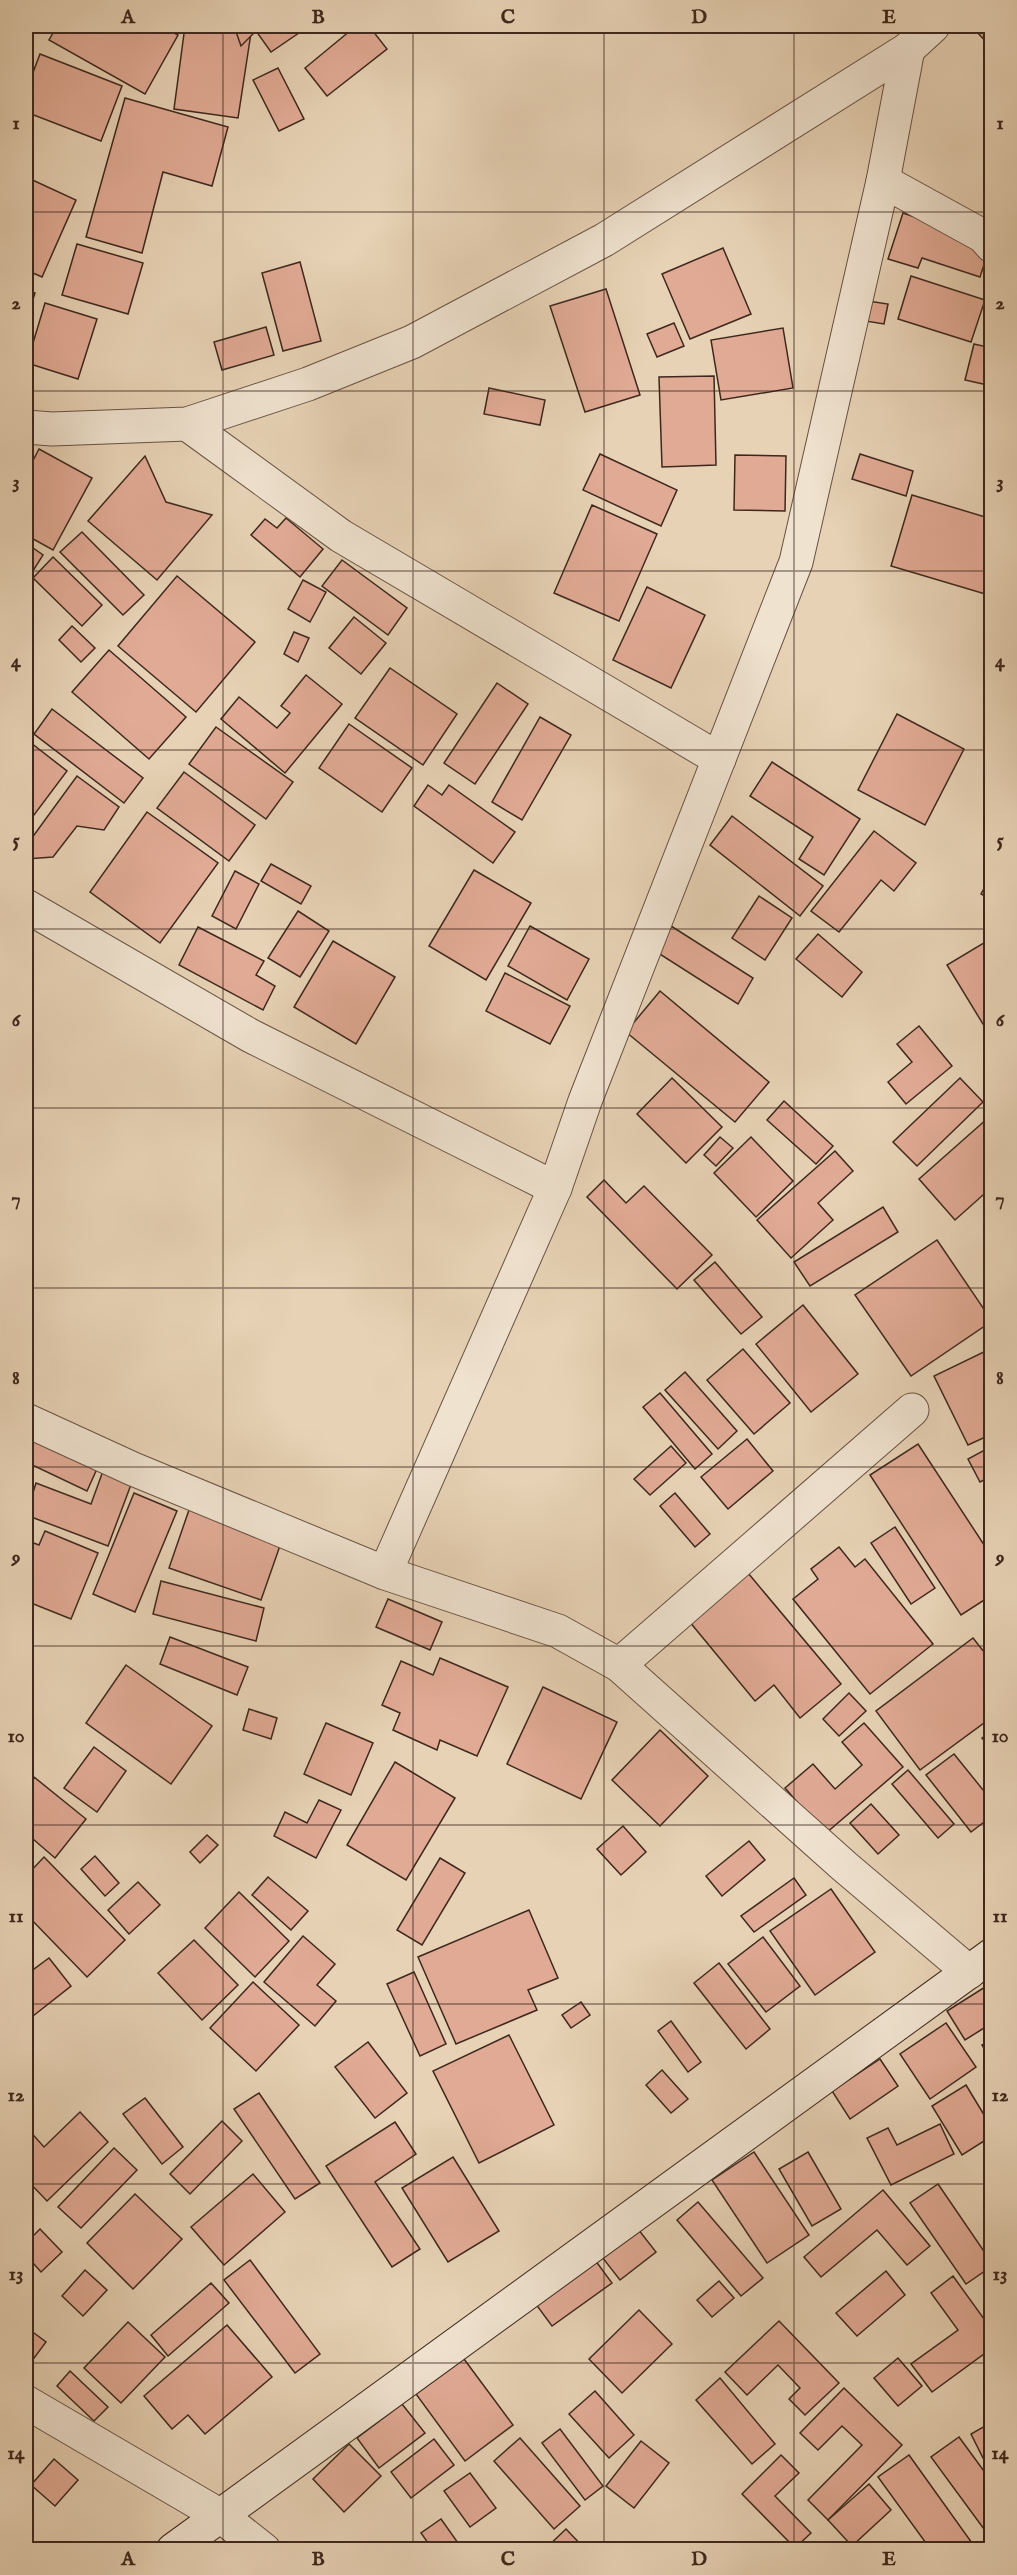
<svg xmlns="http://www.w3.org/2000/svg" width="1017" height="2575" viewBox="0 0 1017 2575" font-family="'IM FELL English',serif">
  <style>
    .building { fill: #e1aa95; stroke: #3e281d; stroke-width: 1.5 }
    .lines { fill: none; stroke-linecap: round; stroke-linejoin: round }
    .street-casing { stroke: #685243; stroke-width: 35 }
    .secondary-casing { stroke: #3e281d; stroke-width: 35 }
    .street { stroke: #efe2cf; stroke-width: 33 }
    .secondary { stroke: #efe2cf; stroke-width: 33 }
    .grid { fill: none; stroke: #3e281d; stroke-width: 1.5; stroke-opacity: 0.55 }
    .neatline { fill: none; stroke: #3e281d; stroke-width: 2 }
    .grid-label { font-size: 20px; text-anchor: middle; font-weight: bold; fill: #3e281d }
  </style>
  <rect width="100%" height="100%" fill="#e7d2b5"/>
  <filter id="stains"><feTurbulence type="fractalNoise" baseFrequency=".00333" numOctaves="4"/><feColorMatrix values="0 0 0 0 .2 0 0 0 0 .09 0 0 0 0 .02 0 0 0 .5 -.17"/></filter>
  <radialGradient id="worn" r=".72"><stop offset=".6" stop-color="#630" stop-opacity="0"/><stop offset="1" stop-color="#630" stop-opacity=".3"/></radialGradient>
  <g class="building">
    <path d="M57,26H161L178,35L145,94L49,40Z"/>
    <path d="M185,26L251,33L238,118L174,109Z"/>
    <path d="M234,26H261L241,46Z"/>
    <path d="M263,26H309L271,52L256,31Z"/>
    <path d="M356,26H369L387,49L327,96L305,68Z"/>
    <path d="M984,26H992V48L977,32Z"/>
    <path d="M40,54L122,86L101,141L26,112V91Z"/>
    <path d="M278,68L304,119L279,131L253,80Z"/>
    <path d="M125,98L228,127L212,186L163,172L142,253L86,237Z"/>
    <path d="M26,177L76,200L42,277L26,270Z"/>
    <path d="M903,213L991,243L980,277L922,258L918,268L888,259Z"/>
    <path d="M77,244L143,263L128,314L62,295Z"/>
    <path d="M723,248L751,314L690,339L662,274Z"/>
    <path d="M300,262L321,341L283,351L262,273Z"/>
    <path d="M911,276L985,300L971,342L898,319Z"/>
    <path d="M606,289L640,395L585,412L550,306Z"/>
    <path d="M26,290L35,293L26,322Z"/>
    <path d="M868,301L888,304L884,324L865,321Z"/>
    <path d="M45,303L97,319L78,379L27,363Z"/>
    <path d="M674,323L684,346L657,357L647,334Z"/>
    <path d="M266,327L274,355L222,370L214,342Z"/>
    <path d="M783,328L793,388L721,400L711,340Z"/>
    <path d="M974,344L992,348V386L965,380Z"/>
    <path d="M714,376L716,465L662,467L659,377Z"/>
    <path d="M489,388L545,400L540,425L484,414Z"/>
    <path d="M39,449L92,478L53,550L26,535V474Z"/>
    <path d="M600,454L677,490L661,526L583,490Z"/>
    <path d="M860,454L913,471L906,496L852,479Z"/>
    <path d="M735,455L786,456L785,511L734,510Z"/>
    <path d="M145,456L166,502L212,515L157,580L88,521Z"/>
    <path d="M912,495L992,519V596L891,566Z"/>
    <path d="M592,505L657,534L619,621L554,593Z"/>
    <path d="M286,518L323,549L300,577L251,535L265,519L277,528Z"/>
    <path d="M82,532L144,595L123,615L60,552Z"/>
    <path d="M26,543L43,555L26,582Z"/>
    <path d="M53,557L102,605L82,626L33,578Z"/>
    <path d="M342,560L407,608L388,635L322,586Z"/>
    <path d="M177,576L255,642L196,712L118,646Z"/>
    <path d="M303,580L326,592L310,622L288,609Z"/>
    <path d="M647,587L705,615L671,688L613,660Z"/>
    <path d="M354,617L386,643L361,674L329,648Z"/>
    <path d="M72,626L95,648L81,662L59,640Z"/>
    <path d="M294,632L309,638L298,662L284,654Z"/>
    <path d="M109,650L186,717L149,759L72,692Z"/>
    <path d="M390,668L457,714L423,765L355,718Z"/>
    <path d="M306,675L342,704L285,773L221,719L239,697L277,728L290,713L281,706Z"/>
    <path d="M497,683L528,704L475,784L444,763Z"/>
    <path d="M52,709L143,778L124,803L34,734Z"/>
    <path d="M897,714L964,749L925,825L858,790Z"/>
    <path d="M540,717L571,735L522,820L492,802Z"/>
    <path d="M349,724L412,768L382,812L319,768Z"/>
    <path d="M216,727L293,782L266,819L189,764Z"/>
    <path d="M26,739L67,771L34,815L26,808Z"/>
    <path d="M772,762L860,819L824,875L799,859L813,837L750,796Z"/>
    <path d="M184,772L255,825L229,861L157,808Z"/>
    <path d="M77,776L119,807L104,830L77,826L53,857L26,859V846Z"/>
    <path d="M428,785L442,795L449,785L515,832L493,863L414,806Z"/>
    <path d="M147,812L218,863L160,943L90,892Z"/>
    <path d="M732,816L823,886L800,916L710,845Z"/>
    <path d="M874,831L916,863L894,891L881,880L839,932L811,911Z"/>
    <path d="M271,864L311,886L301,904L261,881Z"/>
    <path d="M474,870L531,903L486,980L429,946Z"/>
    <path d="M235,871L259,884L236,929L212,916Z"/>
    <path d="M992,874V900L981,894Z"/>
    <path d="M759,896L792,918L765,960L732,938Z"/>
    <path d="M298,911L329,931L300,977L268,958Z"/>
    <path d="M530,926L589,959L567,1000L508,966Z"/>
    <path d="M671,926L753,978L738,1004L655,951Z"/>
    <path d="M198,927L264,961L256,975L275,986L263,1010L179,965Z"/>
    <path d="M818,934L862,972L842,997L796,959Z"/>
    <path d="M992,938V1025L986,1029L947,965Z"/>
    <path d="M333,941L395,977L356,1044L294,1007Z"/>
    <path d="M505,973L570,1006L550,1044L486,1011Z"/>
    <path d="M660,991L769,1082L735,1122L626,1032Z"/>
    <path d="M919,1026L952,1066L906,1104L888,1082L912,1062L897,1044Z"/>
    <path d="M672,1078L722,1127L686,1163L637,1114Z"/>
    <path d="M960,1078L983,1102L917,1166L893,1142Z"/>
    <path d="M784,1101L833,1146L816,1164L767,1120Z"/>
    <path d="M988,1118L992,1122V1187L955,1220L919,1179Z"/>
    <path d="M720,1137L733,1148L716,1166L704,1155Z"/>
    <path d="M751,1137L793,1181L756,1217L714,1173Z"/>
    <path d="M835,1151L853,1171L818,1203L833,1220L791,1258L757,1220Z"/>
    <path d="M604,1180L626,1203L644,1186L712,1255L677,1289L587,1197Z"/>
    <path d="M883,1207L898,1232L810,1286L794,1262Z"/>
    <path d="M937,1240L992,1321L911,1376L855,1295Z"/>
    <path d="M715,1262L762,1317L741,1334L694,1280Z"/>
    <path d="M803,1305L858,1374L811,1412L756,1344Z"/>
    <path d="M743,1349L790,1403L754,1434L707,1380Z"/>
    <path d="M990,1349L992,1434L968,1445L934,1376Z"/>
    <path d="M685,1372L737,1431L718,1449L665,1390Z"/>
    <path d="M660,1393L712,1454L695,1469L643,1407Z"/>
    <path d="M36,1432L100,1462L87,1491L26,1462V1455Z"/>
    <path d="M747,1439L773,1471L728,1509L701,1477Z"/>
    <path d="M918,1444L992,1557V1595L961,1615L870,1475Z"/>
    <path d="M671,1446L686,1463L650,1495L634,1479Z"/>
    <path d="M992,1446V1476L980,1482L968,1459Z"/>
    <path d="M103,1471L132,1482L108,1546L26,1515L36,1483L91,1504Z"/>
    <path d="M134,1493L177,1511L135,1612L93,1594Z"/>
    <path d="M675,1493L710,1534L695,1547L660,1506Z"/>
    <path d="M190,1507L282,1540L261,1600L169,1568Z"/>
    <path d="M895,1527L935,1588L911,1604L871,1543Z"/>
    <path d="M45,1531L98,1553L71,1619L26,1601V1554L31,1542L39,1545Z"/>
    <path d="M839,1547L855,1567L865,1559L933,1644L870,1694L793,1599L818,1579L811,1569Z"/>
    <path d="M748,1573L841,1684L800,1718L774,1685L755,1701L689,1621Z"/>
    <path d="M161,1581L264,1608L256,1641L153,1614Z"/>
    <path d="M388,1599L442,1622L430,1650L376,1627Z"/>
    <path d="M170,1637L248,1667L237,1695L160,1664Z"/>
    <path d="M973,1638L992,1662V1717L920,1770L876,1711Z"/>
    <path d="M440,1658L508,1687L477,1756L440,1740L437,1750L393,1730L400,1713L382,1705L401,1661L433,1675Z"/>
    <path d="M126,1665L212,1726L171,1784L86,1723Z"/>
    <path d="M543,1687L617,1722L581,1799L507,1764Z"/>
    <path d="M849,1693L866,1711L839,1736L823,1719Z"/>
    <path d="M249,1709L277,1718L271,1739L243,1730Z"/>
    <path d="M326,1723L373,1743L351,1795L304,1774Z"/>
    <path d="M864,1723L903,1767L825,1834L785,1788L813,1764L835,1789L862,1765L842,1742Z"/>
    <path d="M660,1730L708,1776L660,1826L612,1780Z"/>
    <path d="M992,1730V1749L982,1738Z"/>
    <path d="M94,1747L126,1771L97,1812L64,1788Z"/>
    <path d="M954,1754L992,1801V1816L971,1832L926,1775Z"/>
    <path d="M395,1762L455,1798L406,1880L347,1845Z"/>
    <path d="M908,1770L954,1824L938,1838L892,1784Z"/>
    <path d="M34,1777L86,1819L55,1858L26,1833V1787Z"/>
    <path d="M319,1800L341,1810L316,1858L274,1836L285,1812L307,1823Z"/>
    <path d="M871,1804L899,1835L878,1854L850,1823Z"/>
    <path d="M623,1826L646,1852L621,1875L597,1849Z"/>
    <path d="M207,1835L218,1845L200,1863L190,1852Z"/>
    <path d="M749,1841L765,1860L722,1896L706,1876Z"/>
    <path d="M95,1856L119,1883L105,1896L81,1869Z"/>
    <path d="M44,1857L125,1940L87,1977L26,1914V1876Z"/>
    <path d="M440,1858L465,1873L422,1945L397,1930Z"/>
    <path d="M268,1877L308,1911L291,1930L252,1895Z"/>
    <path d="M794,1878L806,1895L754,1932L741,1916Z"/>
    <path d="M138,1882L160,1905L129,1934L108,1910Z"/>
    <path d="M831,1889L875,1952L815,1995L770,1931Z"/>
    <path d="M239,1892L289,1941L255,1977L205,1928Z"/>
    <path d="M529,1910L558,1978L528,1990L537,2010L456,2044L418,1957Z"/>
    <path d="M303,1936L335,1964L317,1985L336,2001L315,2026L264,1982Z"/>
    <path d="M763,1937L800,1986L766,2012L728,1964Z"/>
    <path d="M194,1940L238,1985L202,2020L158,1973Z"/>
    <path d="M49,1958L71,1986L33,2016L26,2007V1975Z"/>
    <path d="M719,1963L770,2029L746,2049L694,1983Z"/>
    <path d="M414,1972L446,2044L420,2056L387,1984Z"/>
    <path d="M253,1982L299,2025L256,2071L210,2028Z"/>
    <path d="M985,1987L992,1996V2023L965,2040L947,2011Z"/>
    <path d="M581,2002L590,2015L571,2028L562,2015Z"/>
    <path d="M671,2021L701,2062L688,2072L658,2031Z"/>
    <path d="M946,2023L976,2067L930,2099L900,2054Z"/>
    <path d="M509,2035L554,2125L479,2163L433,2071Z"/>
    <path d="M992,2040V2061L982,2045Z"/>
    <path d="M368,2042L407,2093L375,2118L335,2067Z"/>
    <path d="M880,2059L898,2086L850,2119L832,2091Z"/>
    <path d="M662,2070L688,2099L671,2113L646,2085Z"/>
    <path d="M966,2085L992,2128V2136L962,2155L932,2106Z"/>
    <path d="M259,2093L320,2183L295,2199L234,2109Z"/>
    <path d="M145,2098L183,2147L162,2164L123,2114Z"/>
    <path d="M80,2112L108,2142L47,2201L26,2179V2131L28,2129L44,2147Z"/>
    <path d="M222,2121L242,2141L190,2194L170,2174Z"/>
    <path d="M395,2122L416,2154L375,2182L420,2249L392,2267L326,2166Z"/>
    <path d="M940,2124L954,2154L891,2185L867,2138L888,2128L897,2145Z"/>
    <path d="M114,2148L137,2170L81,2228L58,2207Z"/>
    <path d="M754,2152L809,2235L767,2263L712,2180Z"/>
    <path d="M808,2152L841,2209L812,2226L779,2169Z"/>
    <path d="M453,2157L499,2231L448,2262L402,2188Z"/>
    <path d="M253,2174L285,2212L224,2265L191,2227Z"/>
    <path d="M938,2184L992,2263V2266L966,2284L910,2203Z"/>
    <path d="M883,2190L930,2246L907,2265L877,2230L821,2277L804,2257Z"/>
    <path d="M135,2194L182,2239L133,2289L87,2243Z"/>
    <path d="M698,2202L763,2278L741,2296L677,2220Z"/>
    <path d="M40,2229L62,2252L41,2272L26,2255V2243Z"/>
    <path d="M638,2229L656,2252L620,2280L602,2257Z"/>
    <path d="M250,2260L320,2354L295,2373L224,2280Z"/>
    <path d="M595,2260L612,2283L552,2326L535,2303Z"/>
    <path d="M85,2270L107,2290L83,2316L62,2296Z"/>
    <path d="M886,2271L905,2295L857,2336L836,2313Z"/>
    <path d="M953,2276L992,2330V2348L932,2392L911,2364L958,2330L931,2293Z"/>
    <path d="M719,2281L734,2298L712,2317L697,2300Z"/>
    <path d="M211,2283L229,2303L168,2356L151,2335Z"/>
    <path d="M639,2310L672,2344L622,2393L589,2359Z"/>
    <path d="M779,2321L839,2383L805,2415L789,2399L800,2388L778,2365L747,2395L725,2372Z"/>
    <path d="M128,2322L165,2357L121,2403L84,2368Z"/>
    <path d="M227,2325L272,2377L205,2434L188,2415L172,2429L144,2396Z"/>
    <path d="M26,2327L46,2342L26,2369Z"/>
    <path d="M898,2358L922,2386L898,2406L874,2378Z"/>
    <path d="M464,2359L513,2425L465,2461L416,2394Z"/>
    <path d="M70,2371L108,2407L94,2421L57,2386Z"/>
    <path d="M720,2378L775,2444L752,2464L696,2400Z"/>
    <path d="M844,2388L902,2445L828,2520L808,2500L862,2445L842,2426L818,2450L800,2433Z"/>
    <path d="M595,2391L634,2435L609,2458L569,2414Z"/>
    <path d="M402,2404L425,2433L379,2468L357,2438Z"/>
    <path d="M992,2422V2454L983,2458L971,2434Z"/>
    <path d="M560,2429L603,2486L585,2500L542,2443Z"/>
    <path d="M959,2437L992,2482V2540L931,2457Z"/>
    <path d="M520,2438L580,2506L554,2529L494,2461Z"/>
    <path d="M434,2439L454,2465L411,2498L391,2472Z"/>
    <path d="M641,2441L669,2463L634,2508L606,2486Z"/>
    <path d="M349,2444L381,2476L344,2512L313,2479Z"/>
    <path d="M781,2455L799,2473L775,2496L811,2533L795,2548L742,2494Z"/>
    <path d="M909,2455L977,2550H931L878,2477Z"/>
    <path d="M54,2459L78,2480L55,2506L31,2485Z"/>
    <path d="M470,2473L496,2508L470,2527L444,2491Z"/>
    <path d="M869,2484L891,2510L852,2546L828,2520Z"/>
    <path d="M441,2519L463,2550H433L421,2533Z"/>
    <path d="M566,2529L586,2550H544Z"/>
  </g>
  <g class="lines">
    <g class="street-casing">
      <g id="street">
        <path d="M883,181L983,236L992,246"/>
        <path d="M187,424L341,536L719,759"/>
        <path d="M26,427L52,429L187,424L308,384L412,342L604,240L908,49L933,26"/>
        <path d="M26,906L251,1036L555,1188"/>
        <path d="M26,1420L133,1469L385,1573L558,1631L619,1665L844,1866L969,1972"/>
        <path d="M385,1573L555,1188L585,1101L796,562L883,181L908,49"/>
        <path d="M619,1665L912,1410"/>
        <path d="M26,2402L221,2516L264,2550"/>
      </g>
    </g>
    <g class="secondary-casing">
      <path id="secondary" d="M173,2550L992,1955"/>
    </g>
    <use href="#street" class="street"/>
    <use href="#secondary" class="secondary"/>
  </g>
  <path class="grid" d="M223,26V2550M413,26V2550M604,26V2550M794,26V2550M26,212H992M26,391H992M26,571H992M26,750H992M26,929H992M26,1108H992M26,1288H992M26,1467H992M26,1646H992M26,1825H992M26,2004H992M26,2184H992M26,2363H992"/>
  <rect width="1017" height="2575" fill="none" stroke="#e7d2b5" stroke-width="66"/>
  <rect x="33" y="33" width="951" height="2509" class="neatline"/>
  <g class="grid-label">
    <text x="128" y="23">A</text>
    <text x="318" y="23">B</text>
    <text x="508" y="23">C</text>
    <text x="699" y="23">D</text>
    <text x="889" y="23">E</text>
    <text x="16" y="129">1</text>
    <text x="1000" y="129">1</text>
    <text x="16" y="309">2</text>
    <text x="1000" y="309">2</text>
    <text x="16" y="488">3</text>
    <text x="1000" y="488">3</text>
    <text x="16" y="667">4</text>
    <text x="1000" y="667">4</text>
    <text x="16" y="846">5</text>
    <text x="1000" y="846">5</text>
    <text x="16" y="1026">6</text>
    <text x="1000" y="1026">6</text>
    <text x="16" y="1205">7</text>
    <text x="1000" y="1205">7</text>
    <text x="16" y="1384">8</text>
    <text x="1000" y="1384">8</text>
    <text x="16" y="1563">9</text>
    <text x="1000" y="1563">9</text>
    <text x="16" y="1742">10</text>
    <text x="1000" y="1742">10</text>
    <text x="16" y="1922">11</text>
    <text x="1000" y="1922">11</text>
    <text x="16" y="2101">12</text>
    <text x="1000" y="2101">12</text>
    <text x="16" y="2280">13</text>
    <text x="1000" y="2280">13</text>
    <text x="16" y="2459">14</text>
    <text x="1000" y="2459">14</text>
    <text x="128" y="2565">A</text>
    <text x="318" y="2565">B</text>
    <text x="508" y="2565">C</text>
    <text x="699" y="2565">D</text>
    <text x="889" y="2565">E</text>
  </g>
  <rect width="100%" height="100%" filter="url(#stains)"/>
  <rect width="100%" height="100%" fill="url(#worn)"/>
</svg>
